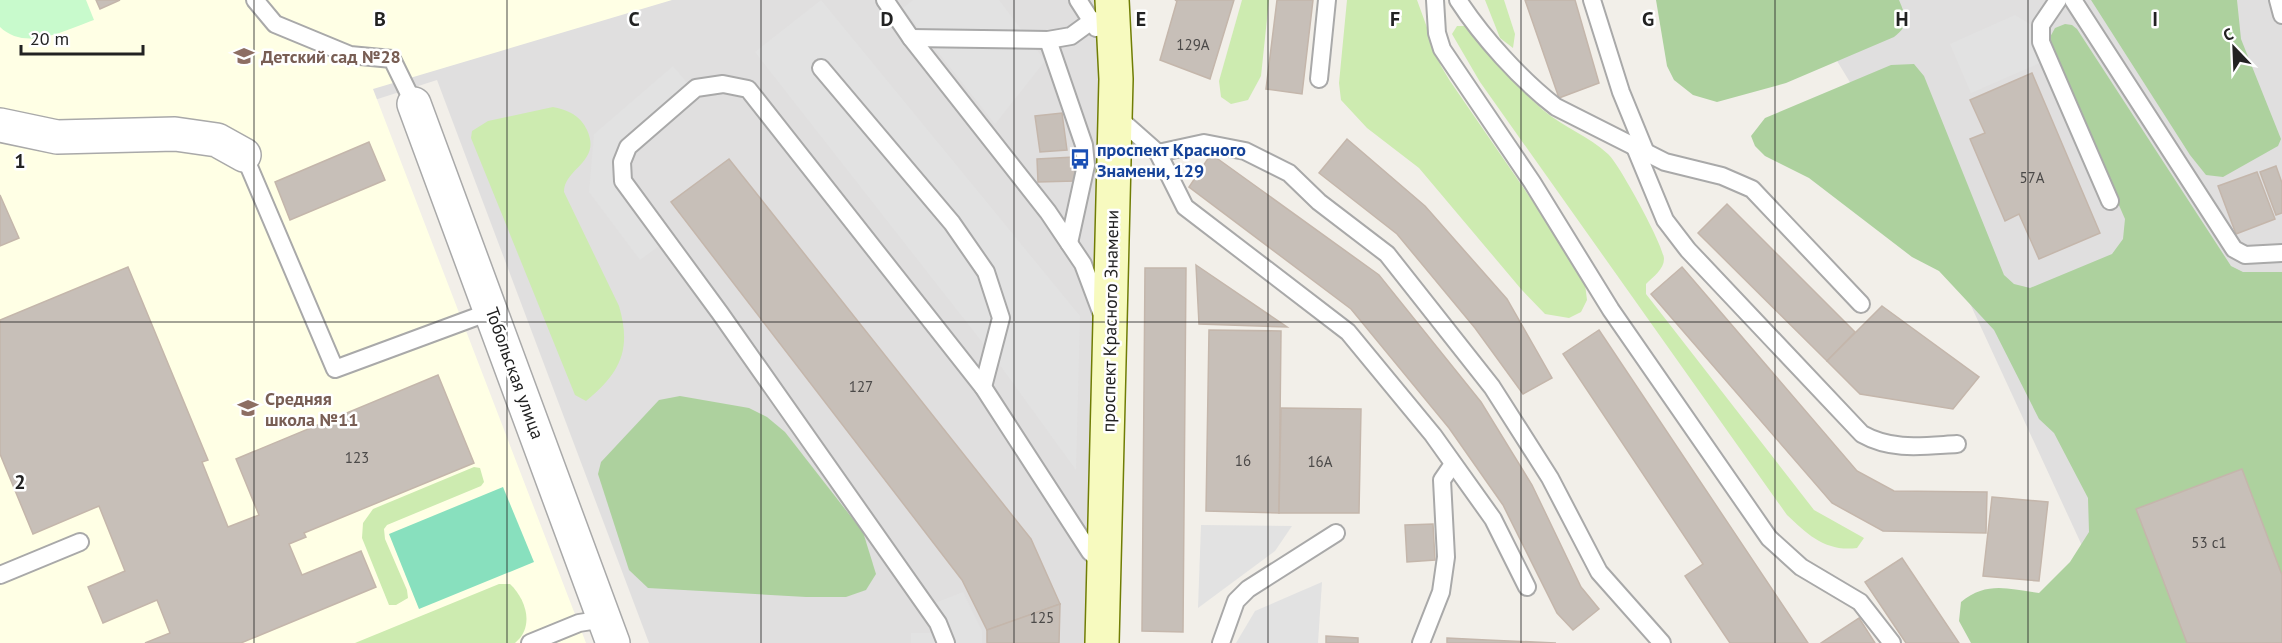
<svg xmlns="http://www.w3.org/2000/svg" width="2282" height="643" viewBox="0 0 2282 643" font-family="'PT Sans',sans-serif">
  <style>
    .residential { fill: #e0dfdf }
    .education { fill: #ffffe5 }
    .grass { fill: #cdebb0 }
    .forest { fill: #add19e }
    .park { fill: #c8facc }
    .pitch { fill: #88e0be }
    .parking { fill: #e2e2e2 }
    .building { fill: #c7bfb8; stroke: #c4b6ab; stroke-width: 1.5 }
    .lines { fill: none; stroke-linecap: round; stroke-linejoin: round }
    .service-casing { stroke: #a9a9a9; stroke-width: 20 }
    .minor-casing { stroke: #a9a9a9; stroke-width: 36 }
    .secondary-casing { stroke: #707d05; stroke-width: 36 }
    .service { stroke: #fff; stroke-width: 16 }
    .minor { stroke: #fff; stroke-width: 33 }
    .secondary { stroke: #f7fabf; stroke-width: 33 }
    .grid { fill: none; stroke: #222; stroke-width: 1.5; stroke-opacity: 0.55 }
    .labels { text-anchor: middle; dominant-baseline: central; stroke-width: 5; stroke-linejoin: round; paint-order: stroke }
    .number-label { font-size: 15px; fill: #4b4948 }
    .education-label { font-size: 18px; font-weight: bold; fill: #785e54; stroke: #fff; text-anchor: start }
    .transit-label { font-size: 18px; font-weight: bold; fill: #164399; stroke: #fff; text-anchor: start }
    .street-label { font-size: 18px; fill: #222; stroke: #fff }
    .grid-label { font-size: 20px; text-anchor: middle; font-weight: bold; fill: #222; stroke: #fff; stroke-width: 5; stroke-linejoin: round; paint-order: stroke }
  </style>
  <rect width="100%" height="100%" fill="#f2efe9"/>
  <g class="residential">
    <path d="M0,0H1104L1094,643H649L437,80L259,137Z"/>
    <path d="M1800,0H2282V643H2127L1924,204Z"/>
  </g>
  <path class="education" d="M0,0H672L373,89L586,643H0Z"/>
  <g class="grass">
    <path d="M1242,0H1269L1261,76L1248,100L1231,104L1221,97L1219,81Z"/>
    <path d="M1347,0H1417L1441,66L1450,81L1584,276L1587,300L1581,312L1569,318L1545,314L1521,289L1419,168L1367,128L1341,100L1339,83Z"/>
    <path d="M1485,0H1504L1515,34L1513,48L1500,38Z"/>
    <path d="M1457,26H1465C1488,56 1515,85 1543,110C1563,127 1589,136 1608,154C1618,162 1664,246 1664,259C1664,269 1653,277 1646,284V294L1814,510L1864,538L1857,548C1826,552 1808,535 1787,515L1480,82L1452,34Z"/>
    <path d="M553,107C568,110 580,115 587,130C602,162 564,168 564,192L619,306C632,350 620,373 586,401L575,395L471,138L472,131L488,121Z"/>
    <path d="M474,467L480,468L484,482L481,486L387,525L384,529L385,539L407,590L408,598L396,605H389L362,538L363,523L373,509Z"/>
    <path d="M499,584H510C526,599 535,627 515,643H355Z"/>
  </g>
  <g class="forest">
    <path d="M1656,0H1899C1906,17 1910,25 1894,37L1786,83L1717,102L1693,95L1674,80L1667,66Z"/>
    <path d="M2091,0H2237L2241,39L2281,139L2278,146L2223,177L2206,175L2190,155Z"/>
    <path d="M2065,24L2072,25L2077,29L2231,266L2243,272H2282V643H1971L1959,621L1961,602C1987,581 2008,589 2039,593L2070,562L2089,532L2088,498L2054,433L2039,419L1994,330L1939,271L1912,257L1809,178L1765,156L1755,146L1751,136L1765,118L1891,65L1914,64L1924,76L2004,275L2014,284L2030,288L2112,254L2123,239L2125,219L2055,59L2049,39L2055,28Z"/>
    <path d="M680,396L749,408L767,417L785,432L863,532L876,574L866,590L846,597H806L648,588L629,570L598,474L601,462L659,400Z"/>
  </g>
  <path class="park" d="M0,0H86L94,20C65,30 26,52 0,27Z"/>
  <path class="pitch" d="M503,487L534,562L419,609L389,534Z"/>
  <g class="parking">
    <path d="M821,0L1080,316L1076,470L997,361L755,52Z"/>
    <path d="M913,0H999L1045,61L995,124L903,8Z"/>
    <path d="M2015,15L2030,24L2040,63L1971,93L1950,44Z"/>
    <path d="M673,66L690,86L617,150L615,183L662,244L640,260L589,192L594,134Z"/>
    <path d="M1201,525L1292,526L1275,551L1198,608Z"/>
    <path d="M1322,582L1318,643H1236L1255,611Z"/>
    <path d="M963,592L982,631V643H952L935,603Z"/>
    <path d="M911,633H936L939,643H911Z"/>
  </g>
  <g class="building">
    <path d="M96,0H120L100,9Z"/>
    <path d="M1175,0H1234L1210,79L1160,60L1177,1Z"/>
    <path d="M1277,0H1313L1302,94L1266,89Z"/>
    <path d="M1525,0H1575L1599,83L1559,98Z"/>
    <path d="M2032,73L2100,233L2039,259L2019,214L2005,221L1970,139L1985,133L1970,100Z"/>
    <path d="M1062,113L1067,150L1040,152L1035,116Z"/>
    <path d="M1347,139L1425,206L1507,299L1552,378L1523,394L1475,328L1397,234L1319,173Z"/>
    <path d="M369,142L385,180L290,220L275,182Z"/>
    <path d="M1211,154L1379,275L1481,402L1532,485L1581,587L1599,609L1573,630L1557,613L1503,505L1449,428L1351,309L1189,187Z"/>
    <path d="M1074,157L1075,181L1038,182L1037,159Z"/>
    <path d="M729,159L1031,539L1060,604L987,630L962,580L671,202Z"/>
    <path d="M2276,166L2282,183V213L2276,215L2260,172Z"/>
    <path d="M2257,172L2275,219L2236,234L2218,186Z"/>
    <path d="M0,195L19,238L0,246Z"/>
    <path d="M1727,204L1855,332L1827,361L1698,233Z"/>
    <path d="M1196,265L1287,327L1199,324Z"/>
    <path d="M128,267L208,460L202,462L228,527L259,515L236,459L438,375L474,463L304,533L306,537L289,544L302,575L361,551L376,587L241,643H145L170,633L157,600L103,623L88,587L125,571L99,506L33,534L0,454V320Z"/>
    <path d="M1682,267L1857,471L1894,491L1987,492L1986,533L1883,531L1832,503L1651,294Z"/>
    <path d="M1145,268H1186L1183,632L1142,631Z"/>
    <path d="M1882,306L1979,377L1953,409L1860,394L1827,361Z"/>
    <path d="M1209,330L1281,331L1279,513L1206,511Z"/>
    <path d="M1599,330L1808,643H1730L1685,576L1703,564L1563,354Z"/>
    <path d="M1281,408L1361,409L1359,513H1279Z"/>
    <path d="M2242,469L2282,575V643H2187L2136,509Z"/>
    <path d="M1992,497L2048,502L2039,581L1983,576Z"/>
    <path d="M1433,524L1435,560L1407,562L1405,525Z"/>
    <path d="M1902,558L1959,643H1906L1865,582Z"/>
    <path d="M1060,604L1059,643H987V630Z"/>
    <path d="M1859,618L1875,643H1821Z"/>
    <path d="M1326,636L1358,638V643H1326Z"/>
    <path d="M1447,638L1487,640L1556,643H1447Z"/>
  </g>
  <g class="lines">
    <g class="service-casing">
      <g id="service">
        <path d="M255,0L275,24L350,55L392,59L414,104"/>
        <path d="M885,0L911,38L1048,212L1083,264L1101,312"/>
        <path d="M1078,0L1096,28"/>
        <path d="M1435,0L1437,33L1442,49L1532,182L1611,310L1769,538L1801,567L1860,602L1892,643"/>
        <path d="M1458,0C1482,37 1521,80 1556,107L1665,162L1722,176L1752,189L1861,304"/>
        <path d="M1592,0L1621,92L1646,153"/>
        <path d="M2058,0L2041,25V42L2110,201"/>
        <path d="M2073,0L2234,249L2245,255L2282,253"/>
        <path d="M2278,0L2282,15"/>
        <path d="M911,38L1048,40L1071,36L1093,20"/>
        <path d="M1048,40L1084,145L1086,165L1069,243"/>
        <path d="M821,68L952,223L986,272L1001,318L983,387"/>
        <path d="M1319,79L1327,0"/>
        <path d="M1115,115L1158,153L1185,207L1348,332L1433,435L1493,519L1527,587"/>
        <path d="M1634,145L1665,220L1688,250L1862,434C1892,451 1923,446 1957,444"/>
        <path d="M1158,153L1204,143L1245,151L1289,173L1319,202L1387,254L1492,387L1550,478L1599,572L1662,643"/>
        <path d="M244,155L335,369L492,311"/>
        <path d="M0,575L80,542"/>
        <path d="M530,643L579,623L604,619"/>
        <path d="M946,643L938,623L720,313L623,181L622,162L628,147L696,88L723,84L748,89L983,387L1090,552L1104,565"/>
        <path d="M1221,643L1236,601L1248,589L1336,533"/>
        <path d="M1421,643L1441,592L1446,557L1442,480L1453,464"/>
      </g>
    </g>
    <g class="minor-casing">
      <g id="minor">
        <path d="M414,104L613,643"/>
        <path d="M0,125L57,137L175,134L217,140L244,155"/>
      </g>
    </g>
    <g class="secondary-casing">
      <path id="secondary" d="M1102,643L1116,79L1112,0"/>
    </g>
    <use href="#service" class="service"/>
    <use href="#minor" class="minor"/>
    <use href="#secondary" class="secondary"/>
  </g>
  <path class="grid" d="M254,0V643M507,0V643M761,0V643M1014,0V643M1268,0V643M1521,0V643M1775,0V643M2028,0V643M0,322H2282"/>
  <defs>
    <g id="school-bare" transform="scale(1.62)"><path d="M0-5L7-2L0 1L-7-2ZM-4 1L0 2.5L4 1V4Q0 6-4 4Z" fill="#8d6e63" stroke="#fff" stroke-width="2.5" paint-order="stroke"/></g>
    <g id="bus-bare" transform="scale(1.62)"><path d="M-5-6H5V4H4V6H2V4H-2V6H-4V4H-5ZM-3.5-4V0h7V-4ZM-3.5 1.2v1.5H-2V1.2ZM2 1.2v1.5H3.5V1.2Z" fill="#1a4fb4" stroke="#fff" stroke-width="2.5" paint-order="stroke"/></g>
  </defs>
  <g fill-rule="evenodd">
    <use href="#school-bare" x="244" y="56"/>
    <use href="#bus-bare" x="1080" y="159"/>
    <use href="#school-bare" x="248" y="408"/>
  </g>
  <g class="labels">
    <g class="number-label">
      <text x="1193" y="44">129А</text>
      <text x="2032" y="177">57А</text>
      <text x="861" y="386">127</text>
      <text x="357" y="457">123</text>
      <text x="1243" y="460">16</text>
      <text x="1320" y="461">16А</text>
      <text x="2209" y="542">53 с1</text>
      <text x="1042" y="617">125</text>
    </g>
    <g class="education-label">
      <text x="261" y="56">Детский сад №28</text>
      <text x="265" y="398">Средняя<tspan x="265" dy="21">школа №11</tspan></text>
    </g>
    <g class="transit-label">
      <text x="1097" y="149">проспект Красного<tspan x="1097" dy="21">Знамени, 129</tspan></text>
    </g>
    <g class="street-label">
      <text transform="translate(1110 321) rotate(-89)">проспект Красного Знамени</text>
      <text transform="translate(515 373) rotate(70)">Тобольская улица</text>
    </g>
  </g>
  <g class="grid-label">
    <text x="380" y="26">B</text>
    <text x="634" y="26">C</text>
    <text x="887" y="26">D</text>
    <text x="1141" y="26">E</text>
    <text x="1395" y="26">F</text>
    <text x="1648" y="26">G</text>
    <text x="1902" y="26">H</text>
    <text x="2155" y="26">I</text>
    <text x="20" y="168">1</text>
    <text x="20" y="489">2</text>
  </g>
  <g transform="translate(2234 48) rotate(337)" stroke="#ffffff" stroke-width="4.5" paint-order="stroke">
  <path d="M0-4.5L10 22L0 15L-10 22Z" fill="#222222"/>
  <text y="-9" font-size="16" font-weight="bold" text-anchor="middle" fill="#222222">С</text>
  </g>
  <path d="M21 45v9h122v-9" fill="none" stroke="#222222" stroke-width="3"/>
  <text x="30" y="45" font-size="18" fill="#222222" stroke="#ffffff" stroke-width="4.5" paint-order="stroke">20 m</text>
</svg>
